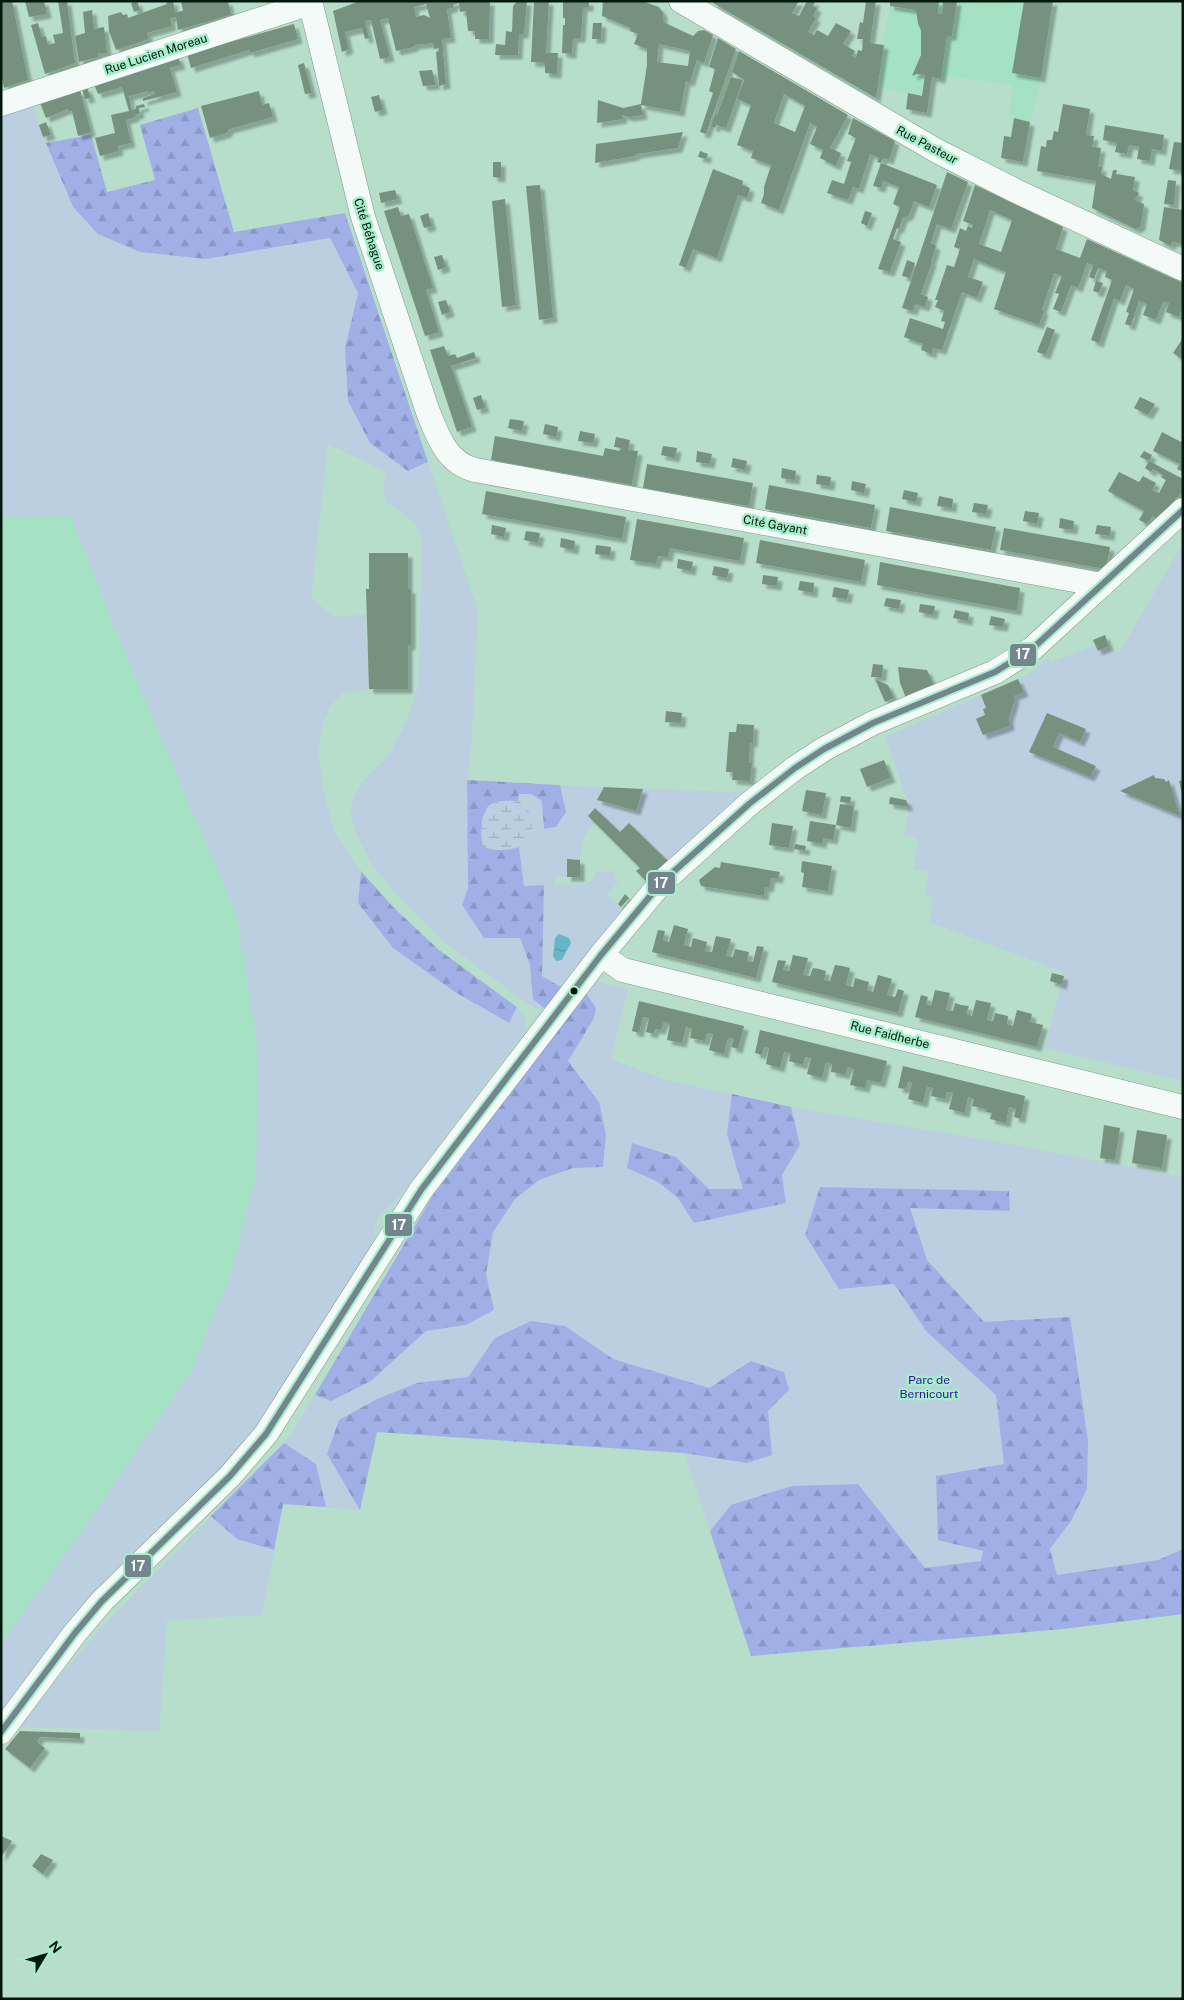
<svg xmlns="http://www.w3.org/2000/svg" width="1184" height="2000" viewBox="0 0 1184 2000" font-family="'Public Sans',sans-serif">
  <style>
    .built { fill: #a4e2c3 }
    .green { fill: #bccfe0 }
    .forest { fill: url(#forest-firs) }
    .wetland { fill: url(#wetland-marsh) }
    .water { fill: url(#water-ripples) }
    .building { fill: #77917f; fill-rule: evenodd; filter: url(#shadow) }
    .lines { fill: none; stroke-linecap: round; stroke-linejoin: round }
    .minor-casing { stroke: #7c9a8b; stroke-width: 25 }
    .minor { stroke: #f4faf7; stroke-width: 24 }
    .bus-1-casing { stroke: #a7eeca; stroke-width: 10 }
    .bus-1 { stroke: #73868d; stroke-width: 6 }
    .bus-dot { fill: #00180c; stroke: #a7eeca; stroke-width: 2 }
    .labels { text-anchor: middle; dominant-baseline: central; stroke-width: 5; stroke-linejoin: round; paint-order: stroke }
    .street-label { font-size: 12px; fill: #00180c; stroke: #a7eeca }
    .park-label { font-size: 12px; fill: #36129c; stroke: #a7eeca }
    .line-badge { stroke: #a7eeca; stroke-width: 2 }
    .badge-label { font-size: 14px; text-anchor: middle; font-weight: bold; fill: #fff }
  </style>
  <defs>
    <pattern id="forest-firs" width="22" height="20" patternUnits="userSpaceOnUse" patternTransform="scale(1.25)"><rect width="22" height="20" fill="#a0b0e7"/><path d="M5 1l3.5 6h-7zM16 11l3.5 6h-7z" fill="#8897c5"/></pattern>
    <pattern id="wetland-marsh" width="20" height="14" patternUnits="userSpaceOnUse" patternTransform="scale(1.25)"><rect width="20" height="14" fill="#bccfe0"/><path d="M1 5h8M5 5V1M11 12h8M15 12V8" fill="none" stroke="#a0b1bf"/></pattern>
    <pattern id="water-ripples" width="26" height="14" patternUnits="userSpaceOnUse" patternTransform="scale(1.25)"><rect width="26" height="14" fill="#68b7c6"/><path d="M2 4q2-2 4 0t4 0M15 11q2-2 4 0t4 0" fill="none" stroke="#53949f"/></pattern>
    <filter id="shadow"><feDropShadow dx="4.5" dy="4.5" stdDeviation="1" flood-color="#0004"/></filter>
  </defs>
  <rect width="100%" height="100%" fill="#b7deca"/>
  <g class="built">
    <path d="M890,1H1053L1041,78L1030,122L1009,118L1013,85L948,76L947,80L932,77L929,97L877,87Z"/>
    <path d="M71,516L124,650L237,916L258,1051L256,1177L230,1278L190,1373L82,1531L1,1643V517Z"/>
  </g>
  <g class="green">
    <path d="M32,104L46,143L73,207L206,259L330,238L358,293L345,348L348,401L370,443L408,471L428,462L478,611L471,749L467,780L468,888L462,905L484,938H520L530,965L533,999L545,1009L535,1008L520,998L445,943L398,896L373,866L355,831L350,811L354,797L360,784L390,753L407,720L418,688L422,538L416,525L404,514L386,502L383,491L386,472L328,444L311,598L335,617L366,614V646H369V689L342,694L330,707L322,726L318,753L323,787L334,831L361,871L358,903L393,948L455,992L509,1023L517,1007L526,1019V1030L399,1197L376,1220L374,1242L291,1381L260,1427L227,1466L108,1576L1,1715V1643L82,1531L190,1373L230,1278L256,1177L258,1051L237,916L124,650L71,516L1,517V112Z"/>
    <path d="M1183,543V1081L1045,1048L1064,972L929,922L933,898L925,896L929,872L914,869L918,838L904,835L909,805L885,737L1031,673L1048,658L1051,662L1100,643L1119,653Z"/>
    <path d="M560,785L604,787L597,800L636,811L643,789L743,792L668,861L629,823L620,832L595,808L588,816L595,823C584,835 581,844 580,860H567V877H554V885L587,884L595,876V872L617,871L614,877L618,882L607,895L623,908L561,987L542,976L544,886H524L519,847L526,844V805L518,801V794H531L542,801L544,829H550L566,812Z"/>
    <path d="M596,981L628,989L611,1059L666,1080L791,1107L1009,1144L1183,1177V1614L1063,1629L751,1656L684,1453L377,1432L360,1510L283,1504L262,1615L167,1620L159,1731L20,1727L68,1666L106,1623L290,1436L432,1197Z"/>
  </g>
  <g class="forest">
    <path d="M198,108L234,232L345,213L428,462L408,471L370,443L348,401L345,348L358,293L330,238L206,259L140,252L98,234L73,207L46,143L91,135L107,192L155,180L140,125Z"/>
    <path d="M467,780L560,785L566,812L556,827L544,829L542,801L531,794H519L518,801L494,802L493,850L519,847L524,886L544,885L542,976L561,987L545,1009L533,999L530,965L520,938H484L462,905L468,888Z"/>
    <path d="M361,871L393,907L439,950L517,1007L509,1023L455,992L393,948L358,903Z"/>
    <path d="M586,993L596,1008L594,1018L568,1061L599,1102L606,1135L603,1167L573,1168L539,1180L515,1199L493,1232L486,1274L494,1310L466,1325L426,1331L371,1381L331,1401L315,1395L432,1197Z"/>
    <path d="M732,1094L791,1107L800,1145L782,1175L786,1203L694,1223L678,1198L658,1182L627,1168L632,1143L676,1157L709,1189H743L727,1134Z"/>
    <path d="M820,1187L1009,1191L1010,1211L910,1208L927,1260L984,1322L1070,1317L1088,1441L1087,1489L1071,1521L1050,1549L1057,1575L1158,1560L1183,1549V1614L1063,1629L751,1656L710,1531L731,1505L792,1486L858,1484L925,1568L981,1561L983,1551L938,1540L936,1476L1004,1464L996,1395L927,1332L894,1284L839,1289L805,1235Z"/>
    <path d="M531,1321L565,1326L613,1359L709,1388L751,1361L784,1372L789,1390L768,1411L772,1455L747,1463L684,1453L377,1432L360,1510L327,1454L339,1420L377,1399L417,1383L468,1377L495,1338Z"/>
    <path d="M284,1443L316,1464L326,1507L283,1504L274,1550L237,1539L211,1516Z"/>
  </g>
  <path class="wetland" d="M518,801C534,809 531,822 532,839C519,850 500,853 484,847C479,837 480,808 493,803C500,800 511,801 518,801Z"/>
  <path class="water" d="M559,934L569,938L571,943L562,960L556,961L553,956L555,938Z"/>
  <g class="building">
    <path d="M1,1H12L28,80L4,88L1,74Z"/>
    <path d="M25,1H44L47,14L29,17Z"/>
    <path d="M58,1H67L75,63L45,74L31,25L38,23L42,37L46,36L48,45L55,43L53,35L63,33Z"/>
    <path d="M137,1L140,10L134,12L131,3Z"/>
    <path d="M166,1H173L175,12L183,11L181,1H228L231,15L178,30L176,17L170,18L172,26L147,33L149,39L116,50L109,31L108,16L121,12L123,15L127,14L128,18L167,4Z"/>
    <path d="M360,1H490L489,39H475V31H468L466,11L460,12L459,3L453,5V8L447,9L451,38L442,39L446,84L439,86L436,52L439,51V48L434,49L433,43L414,45V47L396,51L388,18L380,20L390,57L380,59L371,20L365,21L369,38L365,39L362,28L345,32L349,49L342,52L333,11ZM426,4L430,18L424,15L416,17L414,7Z"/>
    <path d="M517,1H527L524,34H519L518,55H495L496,44L505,45L506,31L512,32L513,6Z"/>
    <path d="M534,1H549L546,53H558L557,74L545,73V63L531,62Z"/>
    <path d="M563,1H589V7H583L581,38H573L572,54L562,53L563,25H565V18H563Z"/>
    <path d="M603,1H642L659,7L663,13V22L693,36L698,31L704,30L713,35L704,63L697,60L690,82L686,81L680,112L641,105L643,115L630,117L622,115L623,119L597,123L598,100L623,108L641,104L647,65V49L634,44L638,34L630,31L631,28L602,16ZM659,44L690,51L688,66L657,62Z"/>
    <path d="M714,1H799L792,13L799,16L807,1H813L815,2L813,6L817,8L813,16L816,18L808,32L814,35L817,30L828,36L836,23L851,31L843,44L855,51L852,56L856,58L858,50L862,51L863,39H857L860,22L863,23L866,1H876L870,43L884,45L876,98L713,3Z"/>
    <path d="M890,1H939L938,13L942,14L943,1H957L952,36H947L941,79L932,77L927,113L906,109L908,93L922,96L925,75L917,74L912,76L921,55V30L918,24L916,10L890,6Z"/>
    <path d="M1024,1H1053L1041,78L1012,73Z"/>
    <path d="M92,10L94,29L104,27L107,53H98V57L79,62L75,36L85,33L83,12Z"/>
    <path d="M593,23H602L601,39H592Z"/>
    <path d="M294,24L298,39L250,53L249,50L191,68L187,54Z"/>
    <path d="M718,38L736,49L706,134L700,132L713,93L709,91L715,69L709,67Z"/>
    <path d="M739,51L848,115L830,148L841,153L836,166L820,158L823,150L810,144L817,127L810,123L779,210L761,203L764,194V187L771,165L751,158L753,151L737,145L751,105L737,99L744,80L732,72ZM784,94L805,106L795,132L774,123Z"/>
    <path d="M178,56L181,65L170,68L177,92L143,101V98L155,94L154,91L148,93V91L129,96L132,110L136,109V106L144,104L145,107L139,108L140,114L135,115V117L126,120L131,143L118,146L119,151L100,156L95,138L115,133L111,115L129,111L122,87L98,94L94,84Z"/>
    <path d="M304,63L312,93L305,94L298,65Z"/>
    <path d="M432,70L436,85L423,86L419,71Z"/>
    <path d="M731,77L743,80L726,128L716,125L715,128L711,126L715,115H717Z"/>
    <path d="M87,87L91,98L85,99L82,89Z"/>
    <path d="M80,90L91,132L78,136L72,111L69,112L68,109L46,118L40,103Z"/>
    <path d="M259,91L262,105L269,103L273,117L229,129L227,133L210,138L201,106Z"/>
    <path d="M379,95L383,110L375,112L371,97Z"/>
    <path d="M1063,104L1090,109L1086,135L1094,136L1092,147L1101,148L1098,167H1102L1101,174L1111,179L1113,170H1117L1116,174L1135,177L1133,190L1139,193L1135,200L1144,204L1141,226L1136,229L1092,208L1096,181L1037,171L1041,146L1046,147L1047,140H1052L1054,131L1058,132Z"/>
    <path d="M853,118L895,141L889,160L883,158L881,163L877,162L879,158L870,154L859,189L853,187L848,200L827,193L832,180L844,184L851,162L847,161L856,138L848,134Z"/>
    <path d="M1014,118L1030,122L1023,162L1001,158L1004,136L1011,137Z"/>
    <path d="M46,122L51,135L43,137L39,125Z"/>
    <path d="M1105,125L1164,135L1162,151L1152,149L1150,161L1137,159L1139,147L1129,145L1127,154L1115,152L1117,143L1103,140Z"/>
    <path d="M683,132L678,148L636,154L635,156L595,163L596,144Z"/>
    <path d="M1174,142L1183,143V171L1169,169Z"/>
    <path d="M700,151L708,154L706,159L698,157Z"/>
    <path d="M493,162H501V178L493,177Z"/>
    <path d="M881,163L937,185L929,207L914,201L909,215L903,218L899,229L897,228L893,239L901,242L890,272L878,269L900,207L893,204L899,187L883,181L881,188L873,186Z"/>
    <path d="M713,169L743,181L742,185L750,188L747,198L738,195L717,258L693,249L686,268L679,265Z"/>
    <path d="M947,172L968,182L951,229L937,224L931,243L936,246L931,262H932L921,294L928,297L925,307L915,304L913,311L902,308Z"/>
    <path d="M1168,180L1176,181L1174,205L1164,204Z"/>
    <path d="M540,185L553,318L539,320L526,186Z"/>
    <path d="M975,185L1063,227L1056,249L1080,258L1087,239L1183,283V306L1179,317L1166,312L1169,303L1163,302L1156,320L1143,315L1147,304L1139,301L1131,326L1125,324L1129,313L1126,312L1134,289L1126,285L1120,301L1114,298L1099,343L1091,340L1112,280L1105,277L1107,271L1098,268L1094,279L1089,277L1093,265L1087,263L1078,288L1071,285L1061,312L1053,309L1059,294L1055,293L1062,276L1054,273L1042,310L1044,311L1039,325L994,309L1006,272L974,259L968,277L983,282L977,298L962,292L942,350L933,348L932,354L921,350L923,344L904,337L910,318L943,329L945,322L941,321L944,311L935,307L938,300H935L947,265L954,267L960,249L954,247L960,228L966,231L968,226L972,228L973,225L963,221ZM990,210L1012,220L1001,252L979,244Z"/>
    <path d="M395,190L398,199L381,203L379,193Z"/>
    <path d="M505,199L516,305L502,307L492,201Z"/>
    <path d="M398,207L401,216L409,214L433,288L426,290L439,332L425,336L384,211Z"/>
    <path d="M1164,207L1183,210V244L1172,242L1171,246L1159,240Z"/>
    <path d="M865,211L872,213L867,226L861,223Z"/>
    <path d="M428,213L432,226L424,228L420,216Z"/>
    <path d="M442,255L446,267L438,270L434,257Z"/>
    <path d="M907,260L915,263L910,278L902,276Z"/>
    <path d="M1096,281L1103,283L1099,293L1093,291Z"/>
    <path d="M446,300L450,312L442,315L438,302Z"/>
    <path d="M1047,327L1055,330L1046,355L1037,352Z"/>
    <path d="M1183,338V360L1173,353Z"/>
    <path d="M444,346L448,356L455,354L457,358L474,352L476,358L451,366L472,427L457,432L430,350Z"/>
    <path d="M481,395L485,408L477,410L473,398Z"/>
    <path d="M1140,397L1155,404L1148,415L1134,408Z"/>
    <path d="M510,419L524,421L522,431L508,428Z"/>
    <path d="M545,424L558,427L556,437L543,434Z"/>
    <path d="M580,431L595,434L593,443L578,441Z"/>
    <path d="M1162,432L1183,443V472L1177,469L1180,464L1153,451Z"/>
    <path d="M495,436L603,456L605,448L620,451L621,448L614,447L616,437L630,440L628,450L638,451L632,485L491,460Z"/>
    <path d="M663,446L677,448L675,458L661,455Z"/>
    <path d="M697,451L712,454L710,464L696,462Z"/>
    <path d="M1144,451L1152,455L1149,461L1140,457Z"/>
    <path d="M733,458L747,461L745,470L731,467Z"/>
    <path d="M1149,461L1183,479V491L1157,519L1153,516L1147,524L1139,520L1144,511L1108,491L1119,472L1139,482L1143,476L1156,483L1152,490L1159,493L1166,480L1161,477L1163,475L1153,469L1151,472L1145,468Z"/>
    <path d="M647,464L753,483L749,506L643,488Z"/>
    <path d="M782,468L796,471L795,480L781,478Z"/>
    <path d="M817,475L831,477L830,486L816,484Z"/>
    <path d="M852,481L866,484L864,493L851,490Z"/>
    <path d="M769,485L875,505L871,528L765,509Z"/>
    <path d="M904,490L918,493L916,502L902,499Z"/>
    <path d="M486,491L626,517L622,539L482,514Z"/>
    <path d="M939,496L953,499L952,508L937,506Z"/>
    <path d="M974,503L988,505L986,514L972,512Z"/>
    <path d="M890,507L996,527L991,550L886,531Z"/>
    <path d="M1025,511L1039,513L1037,524L1023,521Z"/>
    <path d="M1060,518L1074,521L1073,530L1059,528Z"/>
    <path d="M637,519L744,538L740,561L670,548L668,557L658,556L656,564L630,560Z"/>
    <path d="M492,525L506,528L504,537L491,534Z"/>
    <path d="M1097,525L1111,527L1110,536L1095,534Z"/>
    <path d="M1004,528L1110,547L1106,568L1105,569L1000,550Z"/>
    <path d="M526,531L540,533L538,543L524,540Z"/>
    <path d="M561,538L575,541L574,550L560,547Z"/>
    <path d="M760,540L865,560L861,582L756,563Z"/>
    <path d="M596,545L611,547L610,556L595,554Z"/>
    <path d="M369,553H408V589H411V645L408,646V689H369L366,589H369Z"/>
    <path d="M678,559L693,562L691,571L677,568Z"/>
    <path d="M880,562L1020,588L1017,611L877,585Z"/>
    <path d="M714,566L729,569L727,578L712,575Z"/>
    <path d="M763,575L778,577L777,586L762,584Z"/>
    <path d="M800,581L814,583L813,593L798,590Z"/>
    <path d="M834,587L849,590L847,599L832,597Z"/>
    <path d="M886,598L901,600L899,609L884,606Z"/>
    <path d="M920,604L935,606L933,615L919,612Z"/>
    <path d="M955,610L969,613L968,621L953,618Z"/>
    <path d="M991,616L1005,619L1003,627L989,625Z"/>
    <path d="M1105,635L1109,646L1098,651L1093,640Z"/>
    <path d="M873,664L883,665L882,677H871Z"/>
    <path d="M898,667L927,670L934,686L906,698L900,683Z"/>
    <path d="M875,679L888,685L894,698L885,702Z"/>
    <path d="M1018,679L1024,692L1014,696L1015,699L1009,718L1010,726L983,735L976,719L985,715L983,709L986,708L981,695Z"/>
    <path d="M666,711L682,713L681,723L665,722Z"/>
    <path d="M1047,713L1086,729L1080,742L1059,733L1053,747L1096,766L1090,777L1029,752Z"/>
    <path d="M737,724L754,725L753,743H750L749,763H752L750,781L732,780L733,772H726L729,732H736Z"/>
    <path d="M884,760L891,778L867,787L860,769Z"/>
    <path d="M1154,775L1155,778L1164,779L1166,782L1169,780L1180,816L1120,791Z"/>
    <path d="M1182,780L1183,784V799L1179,781Z"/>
    <path d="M604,787L643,789L636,811L597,800Z"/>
    <path d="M806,790L826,793L822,815L802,811Z"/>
    <path d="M841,796L851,797L850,803L840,802Z"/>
    <path d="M890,797L906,800L909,807L889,804Z"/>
    <path d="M840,804L854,806L851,828L836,825Z"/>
    <path d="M595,808L620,832L629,823L668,861L647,882L636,871L640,868L588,816Z"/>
    <path d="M810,821L836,825L833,840L823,838L822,844L807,841Z"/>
    <path d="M772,823L793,826L789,848L769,845Z"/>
    <path d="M795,844L806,846L805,851L794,849Z"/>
    <path d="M567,859L580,860V877H567Z"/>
    <path d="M802,861L832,866L828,891L802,887L804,873L801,872Z"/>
    <path d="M721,862L780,872L778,879L771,878L769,888L765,887L764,896L701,886L699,880L715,867L720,868Z"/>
    <path d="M625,894L629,898L621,907L618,904Z"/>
    <path d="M674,925L688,929L684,945L691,947L693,938L707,942L705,951L712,952L716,936L731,939L726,956L733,957L735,949L749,952L747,961L753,962L757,946L764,947L756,978L652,952L658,930L665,931L663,940L669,942Z"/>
    <path d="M793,955L808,958L803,975L810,976L813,968L819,969L826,971L824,980L830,981L835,965L842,966L850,968L846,985L853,987L855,978L869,982L867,990L873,992L878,975L892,979L887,995L895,997L898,989L904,991L898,1013L772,982L778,960L786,961L783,970L789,971Z"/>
    <path d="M1052,973L1064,976L1062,985L1050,981Z"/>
    <path d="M935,990L950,993L946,1010L953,1011L955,1003L961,1005L969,1006L966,1014L972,1016L976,1000L991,1003L987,1020L993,1021L995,1013L1008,1016L1007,1024L1013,1026L1017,1010L1032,1014L1030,1022L1043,1025L1037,1047L915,1017L921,995L928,997L926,1004L931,1006Z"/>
    <path d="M639,1001L744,1026L738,1049L731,1047L734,1039L728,1038L724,1054L709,1050L713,1034L707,1033L705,1041L690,1038L692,1029L686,1027L682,1043L667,1040L670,1024L664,1022L661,1030L655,1029L653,1034L646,1032L649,1018L643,1017L639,1033L632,1031Z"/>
    <path d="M760,1030L887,1061L881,1083L867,1080L865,1088L850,1085L854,1069L848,1067L845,1075L838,1073L831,1072L832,1064L826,1062L822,1078L807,1074L811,1058L805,1057L803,1065L789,1061L791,1054L784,1052L780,1068L766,1064L769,1048L764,1047L762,1055L755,1053Z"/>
    <path d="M903,1066L1025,1096L1021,1119L1014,1117L1016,1109L1009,1107L1006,1123L990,1119L992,1113L986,1112L987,1109L972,1106L974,1099L968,1097L965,1113L949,1109L953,1093L947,1092L945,1099L931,1096L933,1088L927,1087L923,1103L908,1099L912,1083L908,1082L906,1089L898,1088Z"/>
    <path d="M1104,1125L1120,1128L1115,1160L1100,1158Z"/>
    <path d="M1137,1130L1167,1135L1162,1168L1132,1163Z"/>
    <path d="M20,1731L80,1733V1739L40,1737L37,1742L45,1748L30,1768L5,1749Z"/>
    <path d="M1,1836L12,1841L1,1857Z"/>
    <path d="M41,1854L53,1860L43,1874L32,1866Z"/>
  </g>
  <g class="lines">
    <g class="minor-casing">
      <g id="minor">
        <path d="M310,1L363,217L428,412C438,437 447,463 475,470L1102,585"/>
        <path d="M681,1L937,151L1016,191L1183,269"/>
        <path d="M1,104L310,3"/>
        <path d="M601,955L623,970L1183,1107"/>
        <path d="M1,1732L75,1633L102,1601L230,1476L266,1434L421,1190L601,955L661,883L749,804L795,768L824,749L873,723L995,672L1032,649L1183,510"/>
      </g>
    </g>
    <use href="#minor" class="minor"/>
    <g class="bus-1-casing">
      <path id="bus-1" d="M1,1732L75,1633L102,1601L230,1476L266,1434L421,1190L601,955L661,883L749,804L795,768L824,749L873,723L995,672L1032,649L1183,510"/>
    </g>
    <use href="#bus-1" class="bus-1"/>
  </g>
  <circle class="bus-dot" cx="574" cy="991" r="4.5"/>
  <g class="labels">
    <g class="street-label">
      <text transform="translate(156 54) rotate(-18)">Rue Lucien Moreau</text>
      <text transform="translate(927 145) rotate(28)">Rue Pasteur</text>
      <text transform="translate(369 234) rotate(72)">Cité Béhague</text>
      <text transform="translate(775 525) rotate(10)">Cité Gayant</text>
      <text transform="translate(890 1035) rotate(14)">Rue Faidherbe</text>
    </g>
    <g class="park-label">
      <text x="929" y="1380">Parc de<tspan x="929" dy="14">Bernicourt</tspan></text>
    </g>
  </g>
  <g class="line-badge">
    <rect x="1009" y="643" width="28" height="24" rx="5" fill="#73868d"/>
    <rect x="647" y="871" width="29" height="24" rx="5" fill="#73868d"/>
    <rect x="384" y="1213" width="29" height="24" rx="5" fill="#73868d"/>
    <rect x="124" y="1554" width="28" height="24" rx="5" fill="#73868d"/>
  </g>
  <g class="badge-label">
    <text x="1023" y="659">17</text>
    <text x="661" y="888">17</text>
    <text x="399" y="1230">17</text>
    <text x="138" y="1571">17</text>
  </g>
  <rect width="1184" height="2000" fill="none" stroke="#00180c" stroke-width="5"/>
  <g transform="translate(45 1955) rotate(52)" stroke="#a7eeca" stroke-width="4" paint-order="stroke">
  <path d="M0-4L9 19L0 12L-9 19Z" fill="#00180c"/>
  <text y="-8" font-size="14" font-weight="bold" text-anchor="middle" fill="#00180c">N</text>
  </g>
</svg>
